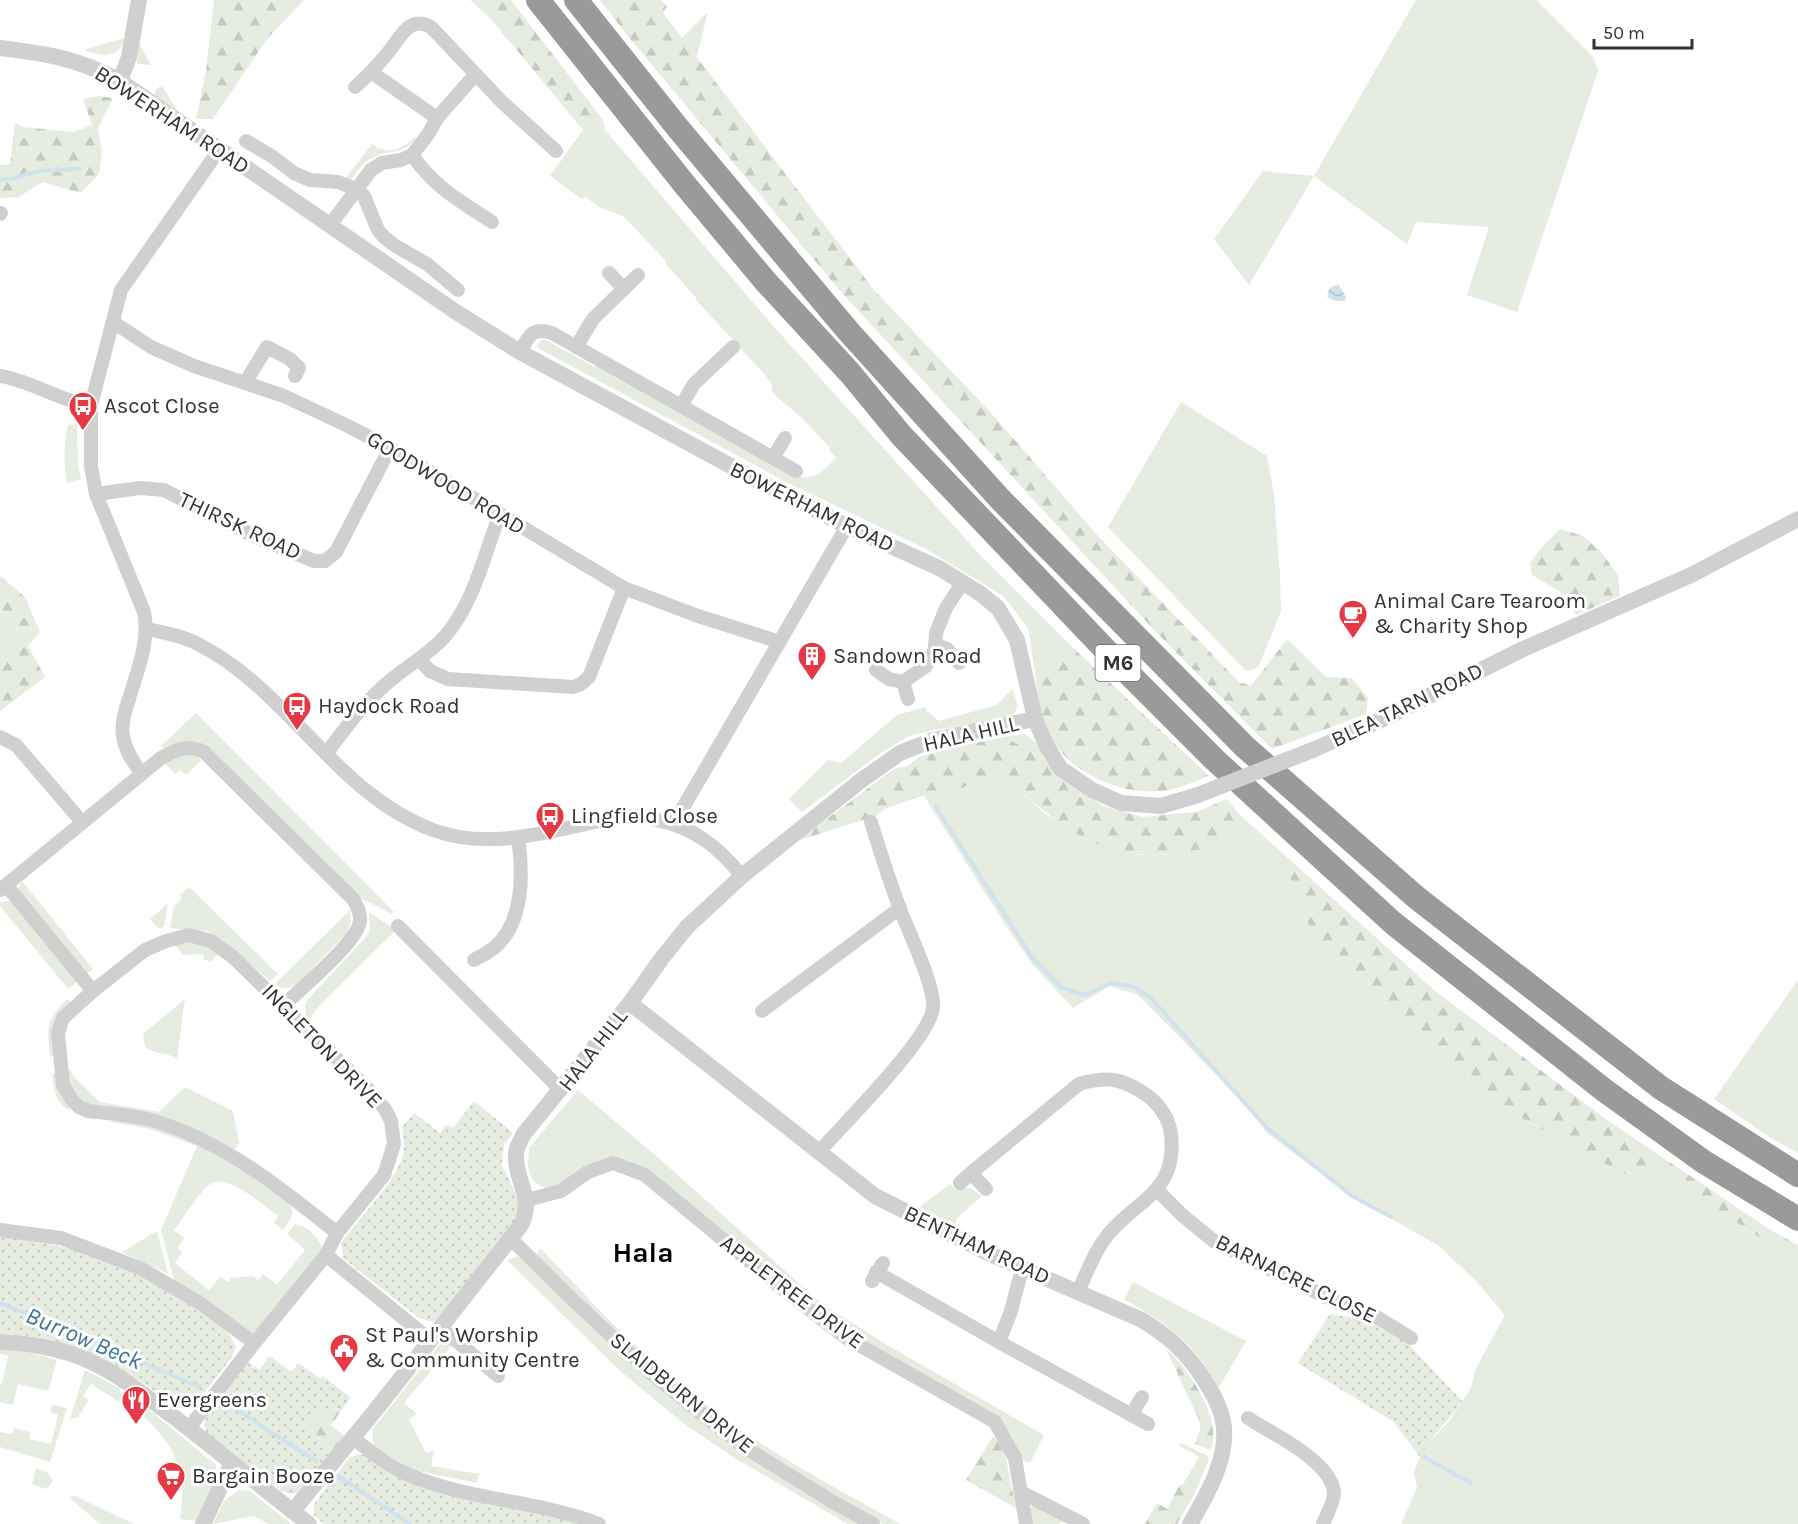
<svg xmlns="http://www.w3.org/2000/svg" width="1798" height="1524" viewBox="0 0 1798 1524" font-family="Karla,sans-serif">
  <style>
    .grass { fill: #e6ecdf }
    .forest { fill: url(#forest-firs) }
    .park { fill: url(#park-dots) }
    .water { fill: url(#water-waves) }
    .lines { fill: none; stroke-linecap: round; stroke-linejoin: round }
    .stream { stroke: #cfe2ee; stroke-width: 4 }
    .minor { stroke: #d0d0d0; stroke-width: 14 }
    .tertiary { stroke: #d0d0d0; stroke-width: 16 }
    .motorway { stroke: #9a9a9a; stroke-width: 24 }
    .tertiary-bridge { stroke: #d0d0d0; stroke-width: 16 }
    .labels { text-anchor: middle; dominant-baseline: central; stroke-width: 6; stroke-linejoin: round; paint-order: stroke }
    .shield { fill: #fff; stroke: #707070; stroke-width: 1.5 }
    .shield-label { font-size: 21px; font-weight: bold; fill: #333 }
    .street-label { font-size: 22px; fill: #333; stroke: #fff }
    .poi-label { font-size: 22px; fill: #333; stroke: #fff; text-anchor: start }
    .water-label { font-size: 24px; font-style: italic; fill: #3f7597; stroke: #fff }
    .district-label { font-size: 28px; font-weight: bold; fill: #000; stroke: #fff }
  </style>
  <defs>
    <pattern id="forest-firs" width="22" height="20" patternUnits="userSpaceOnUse" patternTransform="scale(1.5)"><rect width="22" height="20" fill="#e6ecdf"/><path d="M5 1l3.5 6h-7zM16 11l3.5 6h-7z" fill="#c6cbc0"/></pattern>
    <pattern id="park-dots" width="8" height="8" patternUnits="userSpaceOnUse" patternTransform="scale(1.5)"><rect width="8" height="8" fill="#e6ecdf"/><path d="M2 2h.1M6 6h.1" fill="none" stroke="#c6cbc0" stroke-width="1.8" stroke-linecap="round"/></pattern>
    <pattern id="water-waves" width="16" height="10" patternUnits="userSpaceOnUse" patternTransform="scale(1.5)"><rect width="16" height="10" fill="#cfe2ee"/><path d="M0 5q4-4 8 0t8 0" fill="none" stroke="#b2c2cd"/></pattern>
  </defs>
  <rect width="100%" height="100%" fill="#fff"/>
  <g class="grass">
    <path d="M1416,0H1536L1593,57L1598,71L1517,312L1467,295L1489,227L1416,222L1407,244L1314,176L1249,285L1214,239L1263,171L1314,176Z"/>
    <path d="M708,12L696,60L681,39Z"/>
    <path d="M125,38C119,59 103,56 86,51V49Z"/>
    <path d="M139,43L151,65L137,64Z"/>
    <path d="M162,86L178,111L154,95L157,88Z"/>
    <path d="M603,120L605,130L774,327L981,556L1067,642L1035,672L1028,628L1003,596L926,549L786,482L536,347L541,340H546L595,367L597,365L798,477C816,480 824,470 836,458L829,450L830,448L801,417L778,398L771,390L773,386L766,376L696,300L697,299L665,263L666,261L623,216L599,207L584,196L583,200L550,176L583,130Z"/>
    <path d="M415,137L416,138C400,157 392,148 374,157C363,162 357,171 350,181L346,178L372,144C389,156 400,150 415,137Z"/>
    <path d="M1181,402L1267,456L1274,494L1280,575L1281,611L1258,668L1246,671L1108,527Z"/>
    <path d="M77,424L78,466L81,479L67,483C63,462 64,445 68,425Z"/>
    <path d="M0,604L17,648L0,659Z"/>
    <path d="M1012,689L1018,705L1014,714L997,721L939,729L909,736L882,752L802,812L789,799L828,760L841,763L897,715L925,707L927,711L939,721L997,705Z"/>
    <path d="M196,713L394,912L392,914L355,895L216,754C198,744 182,737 164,748L161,746Z"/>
    <path d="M1025,734L1036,743L1045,760L1005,737Z"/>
    <path d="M176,755H196L201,761L186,775L180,770L175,774L164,762Z"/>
    <path d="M997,771L1048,816L1137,855H1161L1199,850L1216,843L1239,814L1289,859L1292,889L1321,950L1367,990L1416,1026L1475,1081L1516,1115L1624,1174L1669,1172L1697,1197L1798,1262V1524H1401L1417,1488L1414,1472L1420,1457L1427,1445L1450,1420L1471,1388L1476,1368L1505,1315L1476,1281L1439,1246L1351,1196L1267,1133L1249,1108L1138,995L1109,986L1073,1008L1033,965L1006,926L929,804Z"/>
    <path d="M22,881L93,969L86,974L18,889Z"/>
    <path d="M189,887L278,974L270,981L221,939L206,931L170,928L174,906L182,899L180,895Z"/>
    <path d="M10,901L75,976L77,982L68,989L0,906V902Z"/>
    <path d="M168,904L164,926L159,929L150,919Z"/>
    <path d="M350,910L351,921L347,933L297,984C289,989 283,990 275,984Z"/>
    <path d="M369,912L396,930L320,1005L310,1019L306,1016L305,1005L308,999L366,937L370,930Z"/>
    <path d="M193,940L204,943L218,954L211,961L204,960L203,954L183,955L174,943Z"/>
    <path d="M1798,980V1153L1771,1138L1714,1099Z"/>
    <path d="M68,999L71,1003L54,1055L51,1058C46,1030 46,1018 68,999Z"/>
    <path d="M185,999L177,1059C166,1051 158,1056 145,1047L143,1034Z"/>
    <path d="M70,1069L74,1077L100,1102L159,1112L185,1087L233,1111L239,1143L235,1150L212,1137L173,1121L90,1106C74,1099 69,1087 66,1071Z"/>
    <path d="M57,1072L61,1096L70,1108L68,1110C55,1101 54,1089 52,1074Z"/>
    <path d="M578,1090L662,1161L821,1303L887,1345L1044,1435L1030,1463L1015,1458L995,1422L845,1337L645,1175L613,1163L561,1191L543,1187L534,1182L528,1168L529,1148Z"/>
    <path d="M113,1119L168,1130L222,1156L291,1205C295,1215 289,1221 283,1230L274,1223L278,1216C263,1206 227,1171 209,1185C198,1194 184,1218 174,1230L184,1238L178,1248L182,1253L175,1263L209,1290L220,1277L228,1282L231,1278L253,1276L258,1280L263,1274L277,1285L305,1250L287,1234L295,1224C308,1226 320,1238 323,1251L255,1333L251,1334L174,1280L161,1230L197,1146L150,1129L111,1122Z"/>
    <path d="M950,1184L955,1189L970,1188L982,1196L957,1218L954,1226L922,1210L921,1206Z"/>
    <path d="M157,1231L168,1274L122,1252Z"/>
    <path d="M540,1248C565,1273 588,1299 613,1324C654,1364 700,1401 747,1434C796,1468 849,1495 900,1524H883L749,1446L654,1372L542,1263L537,1253Z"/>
    <path d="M517,1257L523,1259L645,1377L864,1524H848L733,1457L683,1423L619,1370L507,1260Z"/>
    <path d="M1133,1282L1246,1341L1218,1389C1198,1344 1164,1322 1124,1299Z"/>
    <path d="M444,1339L454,1343L404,1403L417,1414L409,1419L426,1453L434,1450L431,1466L479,1474L476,1483L408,1469L374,1446L372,1430Z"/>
    <path d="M0,1349L32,1353L57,1360L48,1391L18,1384L13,1405L0,1402V1384H2L8,1356L0,1354Z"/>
    <path d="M85,1370L119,1388L122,1396L119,1402L91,1384L83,1396L89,1400L78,1417L70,1419Z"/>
    <path d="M52,1405L67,1408L50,1462L0,1447V1432L12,1434L14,1428L31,1432L29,1439L51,1444L58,1415L50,1412Z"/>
    <path d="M148,1409L216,1465C217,1487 206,1502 195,1521L180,1519C187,1473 177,1447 143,1416Z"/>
    <path d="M1181,1443L1208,1456L1209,1459L1195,1493L1182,1486L1199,1457L1179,1446Z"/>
    <path d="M36,1468L48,1473L53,1482L46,1489L32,1484Z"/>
    <path d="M239,1490L250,1491L291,1524H268L254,1516L213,1524L224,1501Z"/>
    <path d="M73,1495L134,1524H100L70,1498Z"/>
    <path d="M1033,1504L1063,1519L1060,1524H1033L1029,1510Z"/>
  </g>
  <g class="forest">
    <path d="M214,0H304L267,39L213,119H196L206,71Z"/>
    <path d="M470,0H511L603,120L583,130L491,19Z"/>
    <path d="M600,0H661L667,6L663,13L874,290L992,414L1098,536L1239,682L1251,686L1287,639L1326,677L1352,678L1368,698L1366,714L1272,749L1156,632L841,292L627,35Z"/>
    <path d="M99,96L113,98L98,128L102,153L99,174L81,193L42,182L19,197L0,198V165L10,164L15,123L22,127L74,132L92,125L83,99Z"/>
    <path d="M1560,529L1583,536L1601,552L1618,575L1620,596L1576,615L1559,591L1532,575L1530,563L1542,547Z"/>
    <path d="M0,576L25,597L40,632L28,646L45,677L0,711V659L17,648L0,604Z"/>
    <path d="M1067,642L1209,776C1195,781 1177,790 1161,791C1121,795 1072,774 1051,738C1039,719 1038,693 1035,672Z"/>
    <path d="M1005,737L1045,760L1058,776L1103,806L1143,817L1196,812L1227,799L1239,814C1232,823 1225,835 1216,842C1203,852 1183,852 1168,854C1094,863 1049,815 997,771L929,804L924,795L884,809L876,816L797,841L894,769L909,765L919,757L965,745Z"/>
    <path d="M1289,859L1434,990L1607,1120L1772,1231L1798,1245V1262L1697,1197L1669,1172L1624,1174L1516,1115L1475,1081L1416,1026L1367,990L1321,950L1292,889Z"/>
    <path d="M1166,1349C1188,1367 1225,1422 1210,1450L1195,1444L1200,1430V1422Z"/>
    <path d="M343,1408L331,1425L347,1438L335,1452L305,1426L315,1410Z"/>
    <path d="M993,1436L1004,1449L1016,1508L966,1480Z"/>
    <path d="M1180,1484L1195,1493L1177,1524H1145L1157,1503L1167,1509Z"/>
  </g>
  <g class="park">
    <path d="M474,1101L513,1133L504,1145L502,1165L521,1205L517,1220L443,1316L433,1322L419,1318L343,1258L341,1243C358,1219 396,1182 403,1155C405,1146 403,1136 402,1127L414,1113L440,1133L446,1125L453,1128Z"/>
    <path d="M0,1236C70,1242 140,1269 197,1309C213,1320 229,1329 236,1347L232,1357L194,1406L186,1409L178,1407C119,1366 75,1335 0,1334Z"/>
    <path d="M1330,1314L1367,1320L1409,1345L1462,1401C1449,1421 1431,1436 1420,1457L1394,1422L1298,1363Z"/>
    <path d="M270,1356L291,1372L299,1363L321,1379L323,1376L351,1398L343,1408L315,1410L305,1426L335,1452L300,1492L290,1494L282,1491L207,1434L204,1425L207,1414L248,1362L259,1370Z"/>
    <path d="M358,1454L369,1456L419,1485L448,1495L538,1510L580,1524H324L314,1515L313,1507L316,1501L349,1458Z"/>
  </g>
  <path class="water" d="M1338,284L1346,297L1345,301H1335L1327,297L1329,289Z"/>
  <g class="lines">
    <g class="stream">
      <path d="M0,180L11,179L38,171L79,169"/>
      <path d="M936,807L1032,957L1061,987L1084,995L1112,983L1134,987L1150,997L1266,1127L1352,1196L1391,1217"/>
      <path d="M0,1303C68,1329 133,1359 200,1387"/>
      <path d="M231,1406L316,1461"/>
      <path d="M1424,1457L1471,1483"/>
      <path d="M338,1476L410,1524"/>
    </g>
    <g class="minor">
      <path d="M355,87L371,72"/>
      <path d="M437,118L371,72C377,65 384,58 390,50C401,36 410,15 431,27L502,102L556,151"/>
      <path d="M246,141L273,157L294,173L310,180L338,182L356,189L364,196L378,230L384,237L394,245L427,264L458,290"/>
      <path d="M412,155C436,189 459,200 492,222"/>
      <path d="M0,214L1,213"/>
      <path d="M330,225L371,170L382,163L401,160L412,155L429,133L437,118L475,75"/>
      <path d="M609,273L624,289"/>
      <path d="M113,322L151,347L194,366L284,396L348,426L390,448L624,588L698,616L780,642"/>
      <path d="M576,347L593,319L638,275"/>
      <path d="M520,352C528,337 532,326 552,333L796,471"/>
      <path d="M0,376C32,381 59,401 91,405"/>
      <path d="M245,383L267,347L290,359L299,368L295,376"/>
      <path d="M681,406L694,384L733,347"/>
      <path d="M773,458L785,438"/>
      <path d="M96,494L140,488L164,490L252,535L314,561H325L336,552L390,448"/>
      <path d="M148,629C164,633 181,635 196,643C289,689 334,793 433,830C481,848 532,836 581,825C599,821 617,816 635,816C642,816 650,818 657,820C694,827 719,848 742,876"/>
      <path d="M935,645L947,649L959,663"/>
      <path d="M419,659L430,671L448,679L573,687L581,684L589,677L624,588"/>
      <path d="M876,670L889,679L903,682L908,699"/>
      <path d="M903,682L926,666L935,649L936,633L946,608L963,582"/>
      <path d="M0,737L16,745L82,822"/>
      <path d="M326,754C346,727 366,700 392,679C410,664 431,653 446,635C475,601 484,554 500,514"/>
      <path d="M141,773C133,762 125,750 123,736C121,724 125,710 129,699C137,671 150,642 144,612L96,494L91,466V405L121,290L219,150"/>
      <path d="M674,823L847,526"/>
      <path d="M6,885L93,991"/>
      <path d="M0,890L161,758C177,749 187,744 204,752L353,899C357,906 361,913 360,921C358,942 299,990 283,1006"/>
      <path d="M398,926L561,1090"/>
      <path d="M474,960C480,956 488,953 494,948C524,923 523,873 518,838"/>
      <path d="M762,1011L900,908"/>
      <path d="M820,1151C845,1122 929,1040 933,1008C936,989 908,930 900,909C889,880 880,851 871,822"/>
      <path d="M971,1173L1079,1084C1108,1076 1123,1078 1148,1096C1160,1105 1169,1119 1171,1134C1177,1189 1143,1197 1112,1230C1096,1247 1088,1271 1078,1291"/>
      <path d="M960,1183L971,1173L986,1189"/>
      <path d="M1157,1190L1182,1215L1215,1242L1336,1302L1370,1313L1411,1338"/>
      <path d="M527,1200L561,1191L588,1172L613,1163L645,1175L779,1286L845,1337L995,1422L1015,1458L1026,1524"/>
      <path d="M0,1230L61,1238L140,1268L200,1303L254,1343"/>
      <path d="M510,1238L571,1298L653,1375L744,1447L833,1502L873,1524"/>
      <path d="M326,1255L430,1340"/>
      <path d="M876,1272L999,1342L1011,1311L1022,1269"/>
      <path d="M872,1281L883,1263"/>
      <path d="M440,1327L498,1376"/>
      <path d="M999,1342L1148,1424"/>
      <path d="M1131,1415L1142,1397"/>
      <path d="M1248,1418C1272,1434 1332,1461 1334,1493C1334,1502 1326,1516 1323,1524"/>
      <path d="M189,1428L252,1346L326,1255L337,1233L384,1175L394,1144L391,1121L385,1109L368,1089L233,957L211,941L189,935L166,941L145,950L93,991L63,1018L58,1033L63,1085L72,1100L79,1107L88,1111C112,1114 138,1115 161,1123C228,1145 282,1189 337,1233"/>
      <path d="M353,1438C370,1451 388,1466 407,1474C466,1500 537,1500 599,1524"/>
      <path d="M1021,1492L1083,1524"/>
    </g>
    <g class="tertiary">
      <path d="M0,48C48,54 77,58 120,81L456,312L520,352L768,486L847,526L941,569L981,594L998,608L1017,640L1035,719L1046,745L1060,768L1092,790L1121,803L1161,806L1198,795"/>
      <path d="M120,81L129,57L139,0"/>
      <path d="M1315,749L1381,720L1521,650L1691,575L1798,519"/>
      <path d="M630,1003L875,1196L992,1255L1142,1320C1166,1335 1182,1348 1199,1372C1209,1387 1219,1402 1223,1421C1230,1456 1207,1495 1190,1524"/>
      <path d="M0,1342C28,1343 58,1348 85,1359C114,1371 140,1392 166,1411C214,1447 261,1487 309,1524"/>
      <path d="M293,1511L378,1407L521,1225C535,1197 514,1180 516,1153C516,1147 521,1141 523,1135L630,1003L662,958L687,927L742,876L859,782L900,753L933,740L1035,719"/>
      <path d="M203,1524L232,1463"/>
    </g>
    <g class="motorway">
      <path d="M538,0L685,185L766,282L850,373L901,435L1119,664L1215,760L1393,923L1604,1090L1704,1162L1798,1219"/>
      <path d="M576,0L677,127L849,332L1000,499L1245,747L1417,898L1661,1088L1798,1175"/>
    </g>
    <path class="tertiary-bridge" d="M1198,795L1315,749"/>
  </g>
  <defs>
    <g id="bus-pin" transform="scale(1.5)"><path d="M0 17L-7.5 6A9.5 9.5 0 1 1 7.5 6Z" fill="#e63946" stroke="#fff"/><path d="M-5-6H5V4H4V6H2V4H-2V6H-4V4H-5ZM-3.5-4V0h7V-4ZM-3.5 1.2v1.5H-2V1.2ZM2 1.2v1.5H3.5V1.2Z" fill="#fff"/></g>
    <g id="cafe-pin" transform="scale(1.5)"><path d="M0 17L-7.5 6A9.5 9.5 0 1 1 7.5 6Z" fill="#e63946" stroke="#fff"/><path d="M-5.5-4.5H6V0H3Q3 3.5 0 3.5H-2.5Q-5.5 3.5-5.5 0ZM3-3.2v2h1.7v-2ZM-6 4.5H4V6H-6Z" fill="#fff"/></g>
    <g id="building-pin" transform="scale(1.5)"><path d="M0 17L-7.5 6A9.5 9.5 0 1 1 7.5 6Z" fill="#e63946" stroke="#fff"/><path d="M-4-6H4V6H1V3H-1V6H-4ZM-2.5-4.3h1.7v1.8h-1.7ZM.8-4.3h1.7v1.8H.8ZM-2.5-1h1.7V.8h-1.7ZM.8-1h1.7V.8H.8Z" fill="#fff"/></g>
    <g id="civic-pin" transform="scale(1.5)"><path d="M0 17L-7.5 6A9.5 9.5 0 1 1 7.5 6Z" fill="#e63946" stroke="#fff"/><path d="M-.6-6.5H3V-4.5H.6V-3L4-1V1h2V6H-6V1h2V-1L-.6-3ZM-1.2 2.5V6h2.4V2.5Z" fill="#fff"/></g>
    <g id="restaurant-pin" transform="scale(1.5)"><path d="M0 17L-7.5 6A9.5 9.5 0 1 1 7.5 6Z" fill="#e63946" stroke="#fff"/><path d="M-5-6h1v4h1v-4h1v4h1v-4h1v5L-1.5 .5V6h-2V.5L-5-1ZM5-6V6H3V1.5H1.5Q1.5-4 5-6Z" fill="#fff"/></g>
    <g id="supermarket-pin" transform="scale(1.5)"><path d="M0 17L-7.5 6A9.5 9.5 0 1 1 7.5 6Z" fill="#e63946" stroke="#fff"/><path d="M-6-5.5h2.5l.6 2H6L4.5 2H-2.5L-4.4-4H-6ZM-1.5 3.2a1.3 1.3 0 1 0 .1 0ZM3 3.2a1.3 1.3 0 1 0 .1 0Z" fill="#fff"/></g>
  </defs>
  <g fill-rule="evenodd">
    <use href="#bus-pin" x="83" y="406"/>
    <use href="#cafe-pin" x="1353" y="614"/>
    <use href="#building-pin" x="812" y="656"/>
    <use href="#bus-pin" x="297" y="706"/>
    <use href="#bus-pin" x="550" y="816"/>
    <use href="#civic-pin" x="344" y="1348"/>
    <use href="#restaurant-pin" x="136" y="1400"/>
    <use href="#supermarket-pin" x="171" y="1476"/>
  </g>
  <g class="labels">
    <rect class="shield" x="1095.5" y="645" width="45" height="36" rx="4.5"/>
    <g class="shield-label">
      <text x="1118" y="663">M6</text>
    </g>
    <g class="street-label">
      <text transform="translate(172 120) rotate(33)">BOWERHAM ROAD</text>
      <text transform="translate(446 483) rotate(31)">GOODWOOD ROAD</text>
      <text transform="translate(812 507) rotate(26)">BOWERHAM ROAD</text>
      <text transform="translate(240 526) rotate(25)">THIRSK ROAD</text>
      <text transform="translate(1407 705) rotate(-26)">BLEA TARN ROAD</text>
      <text transform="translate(971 734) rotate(-13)">HALA HILL</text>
      <text transform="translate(322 1046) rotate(46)">INGLETON DRIVE</text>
      <text transform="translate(593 1050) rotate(-52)">HALA HILL</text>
      <text transform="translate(977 1245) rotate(25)">BENTHAM ROAD</text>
      <text transform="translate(1296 1279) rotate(26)">BARNACRE CLOSE</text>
      <text transform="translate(792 1292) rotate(37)">APPLETREE DRIVE</text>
      <text transform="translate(682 1393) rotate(39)">SLAIDBURN DRIVE</text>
    </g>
    <g class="poi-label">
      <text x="104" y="406">Ascot Close</text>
      <text x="1374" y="601">Animal Care Tearoom<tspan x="1374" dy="25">&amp; Charity Shop</tspan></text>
      <text x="833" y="656">Sandown Road</text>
      <text x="318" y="706">Haydock Road</text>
      <text x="571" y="816">Lingfield Close</text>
      <text x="365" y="1335">St Paul's Worship<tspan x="365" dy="25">&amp; Community Centre</tspan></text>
      <text x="157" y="1400">Evergreens</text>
      <text x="192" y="1476">Bargain Booze</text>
    </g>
    <g class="water-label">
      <text transform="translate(84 1338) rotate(23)">Burrow Beck</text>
    </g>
    <g class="district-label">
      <text x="643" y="1252">Hala</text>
    </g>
  </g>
  <path d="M1594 39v9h98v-9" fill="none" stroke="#333333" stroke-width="3"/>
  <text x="1603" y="39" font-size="18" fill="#333333" stroke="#ffffff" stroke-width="4.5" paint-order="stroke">50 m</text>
</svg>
